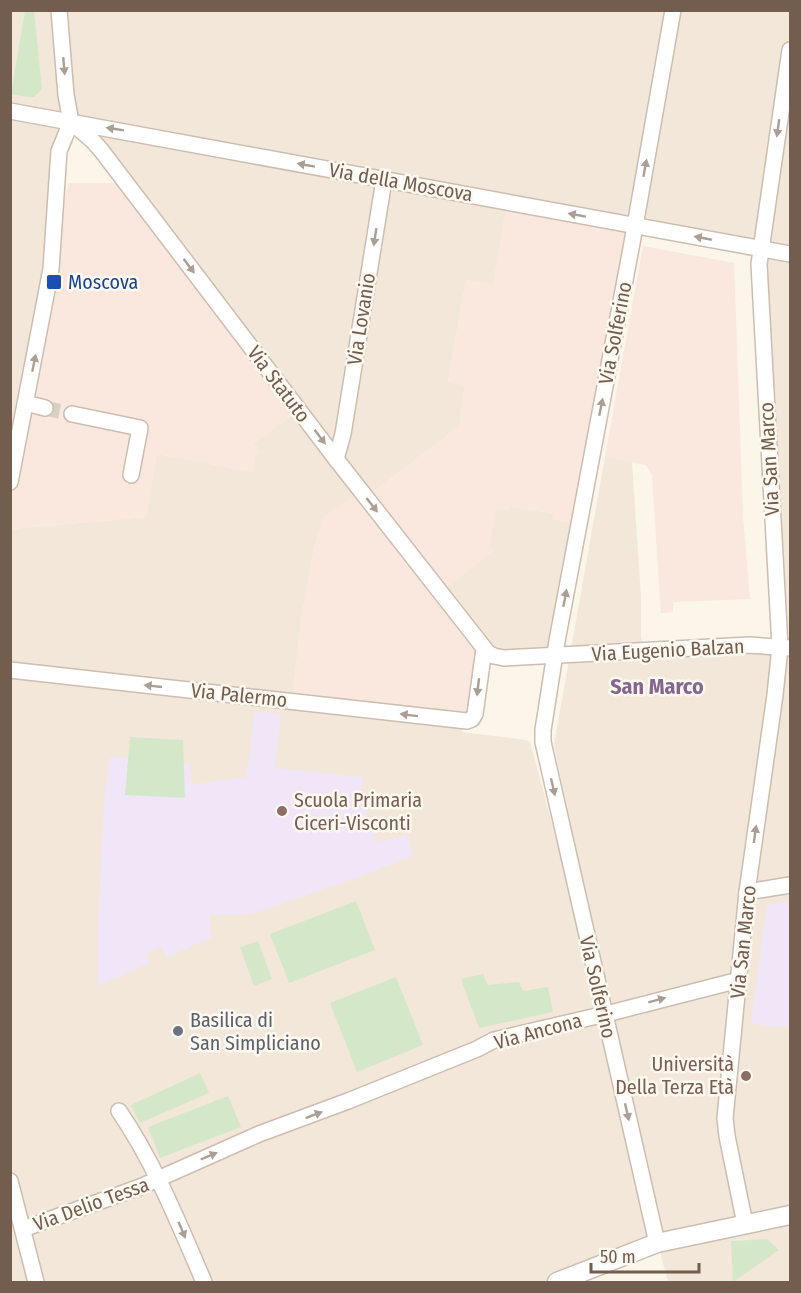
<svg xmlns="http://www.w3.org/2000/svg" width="801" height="1293" viewBox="0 0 801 1293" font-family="'Fira Sans Condensed',sans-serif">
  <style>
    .residential { fill: #f2e7d9 }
    .commercial { fill: #fae7de }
    .education { fill: #f1e6f7 }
    .green { fill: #d4e8c9 }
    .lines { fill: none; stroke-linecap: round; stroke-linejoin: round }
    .minor-tunnel { stroke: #d9cfc3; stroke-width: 15; stroke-dasharray: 15 8; stroke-linecap: butt }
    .minor-casing { stroke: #ccbdb0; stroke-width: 18 }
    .tertiary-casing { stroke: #ccbdb0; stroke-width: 21 }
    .minor { stroke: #fff; stroke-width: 15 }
    .tertiary { stroke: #fff; stroke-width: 18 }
    .oneway { fill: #ab9e95 }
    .transit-dot { fill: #1a4fb4; stroke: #fef9f0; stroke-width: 2 }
    .education-dot { fill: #8d6e63; stroke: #fef9f0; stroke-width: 2 }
    .worship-dot { fill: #6b7280; stroke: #fef9f0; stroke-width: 2 }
    .labels { text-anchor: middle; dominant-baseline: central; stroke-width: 5; stroke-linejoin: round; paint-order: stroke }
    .street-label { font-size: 20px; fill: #735d4f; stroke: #fef9f0 }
    .transit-label { font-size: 20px; fill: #164399; stroke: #fef9f0; text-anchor: start }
    .education-label { font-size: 20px; fill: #785e54; stroke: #fef9f0; text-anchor: start }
    .worship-label { font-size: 20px; fill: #5b616d; stroke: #fef9f0; text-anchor: start }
    .quarter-label { font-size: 22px; font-weight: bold; fill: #83678f; stroke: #fef9f0 }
  </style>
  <rect width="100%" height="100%" fill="#fbf5ea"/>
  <g class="residential">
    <path d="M10,11H671L634,224L11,109Z"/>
    <path d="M673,11H790V250L636,225Z"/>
    <path d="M11,112L69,123L11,478Z"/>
    <path d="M72,122L507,203L493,285L466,280L448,382L465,385L459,426L378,488L366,495Z"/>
    <path d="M762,250L790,256V1213L658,1241L554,745L605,457L632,462L641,597V638L645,648L782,645Z"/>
    <path d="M298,410L360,491L322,519L314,549L302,614L292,700L11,669V529L146,517L157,454L253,472L254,443Z"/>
    <path d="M511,507L553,513L567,522L578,524L551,650L484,651L441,592L493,551L489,545L496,509Z"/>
    <path d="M10,671L462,722V732L526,740L530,742L602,1009L657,1242L555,1282H37L10,1178Z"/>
    <path d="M10,1187L35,1282H11Z"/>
    <path d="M790,1216V1282H668L658,1243Z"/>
  </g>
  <g class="commercial">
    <path d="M69,183H124L298,410L254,443L261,453L255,457L253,472L157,454L146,517L11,529V485L52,242Z"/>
    <path d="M507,203L633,226L578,524L553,520V513L511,507L509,511L496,509L489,545L494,551L441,592L366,495L378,488L459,426L465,386L448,382L466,280L493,284Z"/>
    <path d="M643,246L734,263L743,517L750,599L673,602V612L661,613L652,475L646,465L605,457Z"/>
    <path d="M360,491L482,651L472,720L292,700L302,614L314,549L322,518Z"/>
  </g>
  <g class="education">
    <path d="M254,711L281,714L275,768L363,777L361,805L368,806L366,817L377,818L375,842L407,835L413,856L359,877L255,913L233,915H210L211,938L167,957L161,947L146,954L150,963L98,986V931L101,861L104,806L109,758L115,757L190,764L192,785L246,777L247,764H249Z"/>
    <path d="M790,901V1026L773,1027L751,1023L767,905Z"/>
  </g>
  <g class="green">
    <path d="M25,11H34L42,89L34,97H27L11,94Z"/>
    <path d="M130,737L183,740L185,798L125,795Z"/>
    <path d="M356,901L375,950L289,983L270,934Z"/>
    <path d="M258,941L272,979L254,986L240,947Z"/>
    <path d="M483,974L488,985L519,982L523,991L548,987L553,1012L479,1028L461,979Z"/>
    <path d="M396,977L423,1045L357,1072L330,1003Z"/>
    <path d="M200,1073L209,1093L140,1123L131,1105Z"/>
    <path d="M228,1096L241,1127L160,1158L148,1127Z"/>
    <path d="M767,1239L779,1250L733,1282L731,1241Z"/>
  </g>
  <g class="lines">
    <path class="minor-tunnel" d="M45,408L72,414"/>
    <g class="minor-casing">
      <g id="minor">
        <path d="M59,10L66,95L71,122"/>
        <path d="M10,111L790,254"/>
        <path d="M71,122L93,141L101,150L336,459L488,653L494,656L504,658L749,645L790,648"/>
        <path d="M26,403L45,408"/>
        <path d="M72,414L140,428L131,475"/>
        <path d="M336,459L343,434L384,180"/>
        <path d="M10,482L51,269L59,151L71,122"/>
        <path d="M10,670L467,721L472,719L475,714L484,649"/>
        <path d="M747,892L790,885"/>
        <path d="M119,1111C155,1164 179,1224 204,1282"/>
        <path d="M10,1181L36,1282"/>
        <path d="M745,1224L727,1136L725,1118L747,892L775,695L780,647L759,264L790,50"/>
        <path d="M23,1229L140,1187L259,1134L348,1101L477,1049L494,1040L614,1012L739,980"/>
        <path d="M657,1243L543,742V730L557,641L632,243L673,10"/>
      </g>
    </g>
    <g class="tertiary-casing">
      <path id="tertiary" d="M557,1282L657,1243L790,1215"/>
    </g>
    <use href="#minor" class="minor"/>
    <use href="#tertiary" class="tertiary"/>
  </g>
  <defs><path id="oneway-solid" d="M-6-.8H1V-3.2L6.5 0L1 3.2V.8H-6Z" transform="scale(1.5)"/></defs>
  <g class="oneway">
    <use href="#oneway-solid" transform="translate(64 66) rotate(85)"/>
    <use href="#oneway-solid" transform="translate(778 128) rotate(98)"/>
    <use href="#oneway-solid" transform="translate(115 129) rotate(-171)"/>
    <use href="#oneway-solid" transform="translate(306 165) rotate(-170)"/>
    <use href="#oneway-solid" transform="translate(645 168) rotate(-80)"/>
    <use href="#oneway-solid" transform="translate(577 215) rotate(-170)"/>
    <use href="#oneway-solid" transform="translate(375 237) rotate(99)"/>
    <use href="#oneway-solid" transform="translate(703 238) rotate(-169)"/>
    <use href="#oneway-solid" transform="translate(189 266) rotate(53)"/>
    <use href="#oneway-solid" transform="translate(34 363) rotate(-79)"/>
    <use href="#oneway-solid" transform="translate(601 407) rotate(-79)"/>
    <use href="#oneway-solid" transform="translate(320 437) rotate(53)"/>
    <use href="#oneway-solid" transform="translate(372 505) rotate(52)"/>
    <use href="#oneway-solid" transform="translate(565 598) rotate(-79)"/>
    <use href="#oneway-solid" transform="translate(153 686) rotate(-174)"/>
    <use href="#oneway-solid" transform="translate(478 687) rotate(97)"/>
    <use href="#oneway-solid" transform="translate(409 715) rotate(-173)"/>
    <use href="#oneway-solid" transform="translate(553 787) rotate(77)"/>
    <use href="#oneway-solid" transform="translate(755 834) rotate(-82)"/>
    <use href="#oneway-solid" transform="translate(657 1000) rotate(-15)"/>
    <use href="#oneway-solid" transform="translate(627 1112) rotate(77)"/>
    <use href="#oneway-solid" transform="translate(314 1115) rotate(-21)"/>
    <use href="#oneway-solid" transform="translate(209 1156) rotate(-23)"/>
    <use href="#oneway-solid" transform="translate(182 1230) rotate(67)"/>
  </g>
  <rect class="transit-dot" x="46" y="274" width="16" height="16" rx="3"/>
  <g class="education-dot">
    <circle cx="282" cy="811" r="6"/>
    <circle cx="746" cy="1076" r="6"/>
  </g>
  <circle class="worship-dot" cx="178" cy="1031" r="6"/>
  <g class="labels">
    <g class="street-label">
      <text transform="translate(401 182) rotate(10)">Via della Moscova</text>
      <text transform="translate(361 319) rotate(-81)">Via Lovanio</text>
      <text transform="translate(615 333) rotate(-79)">Via Solferino</text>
      <text transform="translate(279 384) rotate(53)">Via Statuto</text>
      <text transform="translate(769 459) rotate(-93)">Via San Marco</text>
      <text transform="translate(668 650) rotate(-3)">Via Eugenio Balzan</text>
      <text transform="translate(239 695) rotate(6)">Via Palermo</text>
      <text transform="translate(743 942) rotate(-84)">Via San Marco</text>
      <text transform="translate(598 987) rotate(77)">Via Solferino</text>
      <text transform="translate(538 1031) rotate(-15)">Via Ancona</text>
      <text transform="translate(91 1204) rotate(-20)">Via Delio Tessa</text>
    </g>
    <g class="transit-label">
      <text x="68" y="282">Moscova</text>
    </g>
    <g class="education-label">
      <text x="294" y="800">Scuola Primaria<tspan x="294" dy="23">Ciceri-Visconti</tspan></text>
      <text x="734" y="1064" text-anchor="end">Università<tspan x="734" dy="23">Della Terza Età</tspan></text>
    </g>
    <g class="worship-label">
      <text x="190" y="1020">Basilica di<tspan x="190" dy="23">San Simpliciano</tspan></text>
    </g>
    <g class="quarter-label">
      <text x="657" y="686">San Marco</text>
    </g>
  </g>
  <rect width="801" height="1293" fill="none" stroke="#735d4f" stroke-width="24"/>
  <path d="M591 1263v9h108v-9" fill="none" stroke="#735d4f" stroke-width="3"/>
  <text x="600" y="1263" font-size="18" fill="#735d4f" stroke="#fef9f0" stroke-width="4.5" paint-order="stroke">50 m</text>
</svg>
